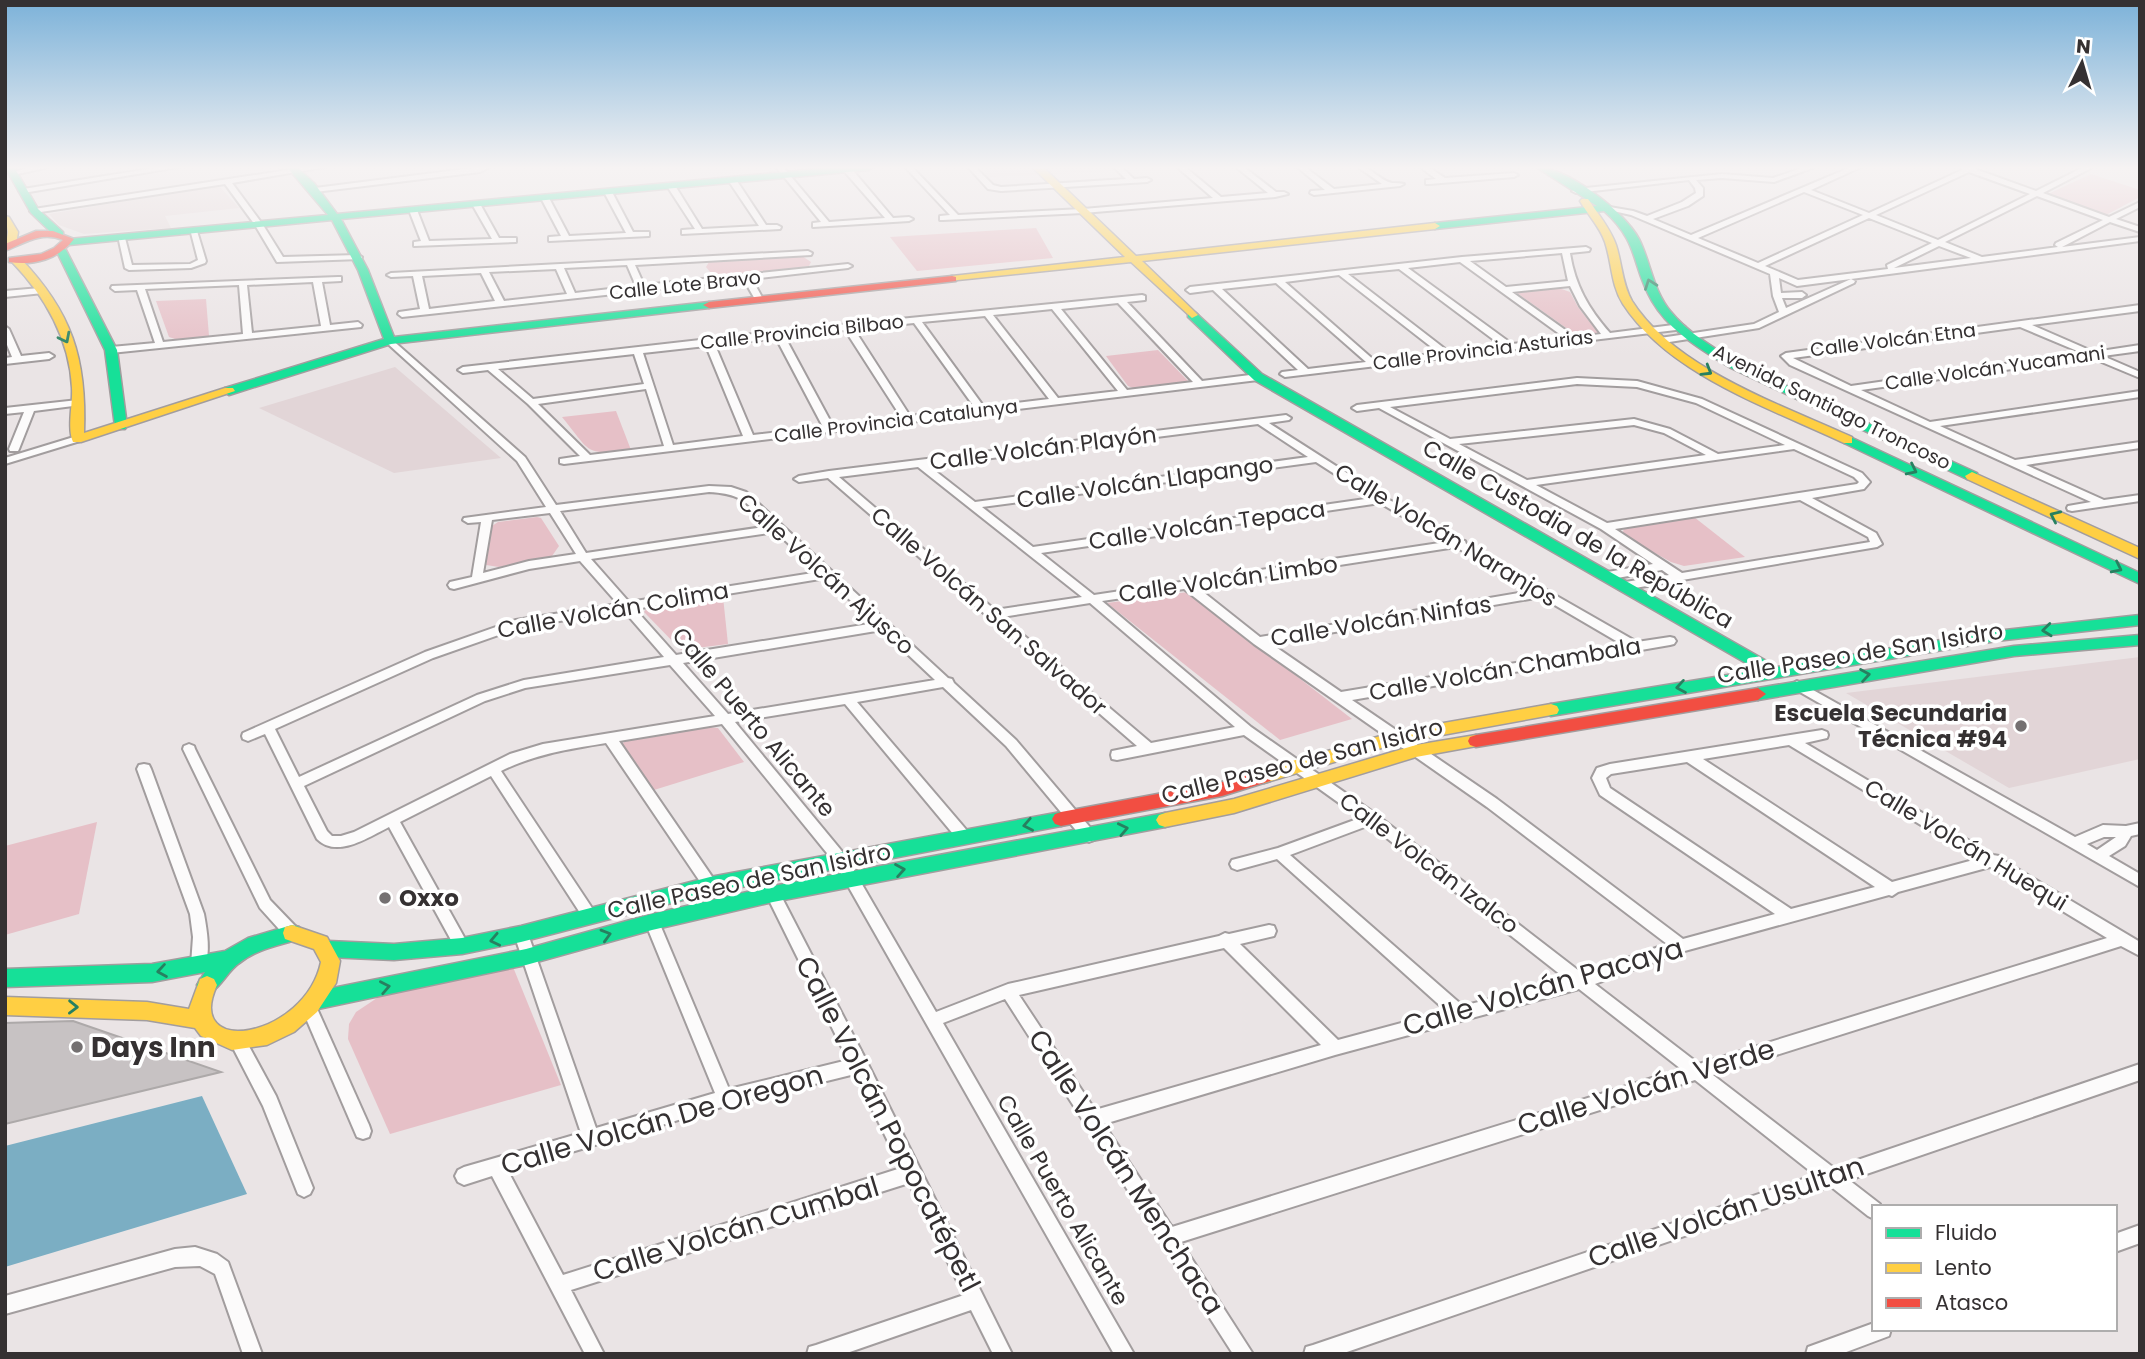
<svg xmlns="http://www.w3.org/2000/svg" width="2145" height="1359" viewBox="0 0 2145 1359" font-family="Poppins,sans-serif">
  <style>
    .built { fill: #e2d5d7 }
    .green { fill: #e6c0c7 }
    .water { fill: #7baec3 }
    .building { fill: #c7c2c3; stroke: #ada9a9; stroke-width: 2 }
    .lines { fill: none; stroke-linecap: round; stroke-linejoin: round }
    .street-casing { stroke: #a29d9e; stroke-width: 4 }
    .fast-casing { stroke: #a29d9e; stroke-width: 3 }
    .slow-casing { stroke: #a29d9e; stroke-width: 3 }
    .jam-casing { stroke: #a29d9e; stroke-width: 3 }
    .street { fill: #fcfbfb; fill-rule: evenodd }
    .fast { fill: #16e098; fill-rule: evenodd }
    .slow { fill: #ffcf43; fill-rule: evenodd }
    .jam { fill: #f24e42; fill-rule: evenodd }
    .oneway { stroke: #278060 }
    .poi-dot { fill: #747071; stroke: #fff; stroke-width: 2.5 }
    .labels { text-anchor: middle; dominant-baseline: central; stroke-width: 7; stroke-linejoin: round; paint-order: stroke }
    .far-street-label { font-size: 19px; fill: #353132; stroke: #fff }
    .street-label { font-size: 23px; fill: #353132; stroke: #fff }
    .poi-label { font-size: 23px; font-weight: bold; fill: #353132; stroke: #fff; text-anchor: end }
    .near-street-label { font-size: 28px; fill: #353132; stroke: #fff }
    .near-poi-label { font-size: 28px; font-weight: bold; fill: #353132; stroke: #fff; text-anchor: start }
  </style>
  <rect width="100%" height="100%" fill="#eae4e5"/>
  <g class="built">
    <path d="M981,167H1109L1114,171L988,177Z"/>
    <path d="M218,185L239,208L165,216L171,228L84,234L59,225L49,214Z"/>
    <path d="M395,367L501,458L394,473L259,408Z"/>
    <path d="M2140,657V759L2009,788L1846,693Z"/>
  </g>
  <g class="green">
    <path d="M2091,174L2140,190V197L2106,215L2048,194Z"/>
    <path d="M1036,228L1053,258L917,271L890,237Z"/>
    <path d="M802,256L811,262L809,266L725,278H715L706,267L709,262L715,261Z"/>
    <path d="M1556,287L1570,292L1578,307L1598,333L1576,335L1517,293Z"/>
    <path d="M206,299L209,336L178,340L169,337L156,301Z"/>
    <path d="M1158,350L1188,381L1184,384L1133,388L1128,386L1106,356Z"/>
    <path d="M616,411L631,450C584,456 591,452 562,417Z"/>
    <path d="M537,517L541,518L559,546L552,556L499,567L486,565L492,526L498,522Z"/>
    <path d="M1694,517L1745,557L1684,566L1671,562L1626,537L1623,532L1624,528L1629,526Z"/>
    <path d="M1188,592L1352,719L1280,740L1107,603Z"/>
    <path d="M723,597L728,644L681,650L644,612L647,608Z"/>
    <path d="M709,727L718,728L744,762L654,790L623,749V743L626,740Z"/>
    <path d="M97,822L79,914L5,935V846Z"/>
    <path d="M513,967L561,1085L390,1134L348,1039L349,1024L356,1012L380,996Z"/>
  </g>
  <path class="water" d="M202,1096L247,1194L5,1267V1146Z"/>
  <path class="building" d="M73,1021L221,1072L5,1124V1023Z"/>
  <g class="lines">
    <g class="street-casing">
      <g id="street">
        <path d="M33,167H49L13,175L9,173Z"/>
        <path d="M161,167H179L23,193L19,191L23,189Z"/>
        <path d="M307,167H325L232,183L263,225L283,257L358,255L362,257L361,259L277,262L255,225L225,184L34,213L30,211L34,209Z"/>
        <path d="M481,167H490L480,172L315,192L311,190L315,188Z"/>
        <path d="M776,167H783L829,222L885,218L844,171L846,167H850L893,218L909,217L913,219L909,221L813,227V223L821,222Z"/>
        <path d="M905,167H912L958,215L1083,209L1213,198L1177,167H1185L1221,197L1268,193L1236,167H1244L1276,192H1284L1288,194L1275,197L1083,213L943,220H940V216L950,215Z"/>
        <path d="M968,167H975L993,185L1001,187L1126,179L1114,167H1121L1134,179L1147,178L1151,180L1147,182L1001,191L988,189Z"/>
        <path d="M1297,167H1305L1334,189L1382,184L1358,167C1372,167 1379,180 1392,183C1396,183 1400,183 1404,184L1400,186L1314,195L1310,193L1311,191L1325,190Z"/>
        <path d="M1420,167H1428L1445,178L1514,173L1518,175L1514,177L1429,184H1426V180L1436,179Z"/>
        <path d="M1805,167H1815L1774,182L1722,178L1696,180L1703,188V196L1688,206L1653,219L1691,235L1851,167H1861L1811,190L1869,213L1962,170L1961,167H1977L1975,169L2036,191L2084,167H2093L2043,193L2109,217L2140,202V207L2116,219L2140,227V232L2110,222L2062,247L2140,237V241L1851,279L1855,281L1854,283L1759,328L1663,343L1659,340L1660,338L1754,324L1779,312L1773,296L1770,274L1631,215L1600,208L1604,206L1633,211L1647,216L1682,202L1696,193L1695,188L1689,180L1576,193L1572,191L1576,189L1722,174L1773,178ZM1969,172L2030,194L1938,240L1876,215ZM1804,192L1863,215L1758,263L1698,238ZM2037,196L2103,220L2056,243L2055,245L2058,247L1982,257L1945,242ZM1869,218L1932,243L1887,265L1888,269L1798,280L1765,266ZM1939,246L1971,258L1894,268ZM1779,278L1797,286L1851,279L1786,308L1782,298H1802L1806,295L1802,292L1781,293Z"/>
        <path d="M729,178H735L766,225H777L781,227L780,229L682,234V230L695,229L667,186L668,184H674L702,229L759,226L728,180Z"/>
        <path d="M605,190L612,192L633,232H649V236L549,241V237L561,236L541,198L545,196L549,198L569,236L626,233L604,192Z"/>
        <path d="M473,202H479L499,238H516V242L414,246V242L421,241L409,210L413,208L417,210L429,241L492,239L472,204Z"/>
        <path d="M190,229L197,231L206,261L205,263L191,268L129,270L125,268L118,236L125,238L132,265L190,264L198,260Z"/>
        <path d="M1586,247L1590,249L1589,251L1570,253C1575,285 1588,308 1610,333L1681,324L1685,327L1684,329L1285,377L1280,374L1282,372L1298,370L1213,290L1190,293L1186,290L1190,287L1462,257ZM1562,253L1568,281L1506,287L1470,261ZM1460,262L1565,338L1512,344L1408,268ZM1399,269L1502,346L1449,352L1348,274ZM1339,275L1439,353L1375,361L1285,282ZM1276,283L1366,362L1308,369L1222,289ZM1570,286L1580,306L1601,334L1575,337L1512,292Z"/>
        <path d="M808,251L812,253L811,255L635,265L644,285L848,264L852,266L848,268L752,279L763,299L759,302L756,301L744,280L402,317L398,314L399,312L420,309L413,276L391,277L387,275L391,273ZM627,265L636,286L575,293L564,268ZM556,269L567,294L504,301L489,272ZM481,273L495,301L429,309L422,276Z"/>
        <path d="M338,277H341V281L322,282L330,325L358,322L362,325L361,327L111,353L106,350L111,347L155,343L137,290L115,291L111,288L112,286ZM313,282L321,326L252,333L247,285ZM239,285L243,334L163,342L145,289Z"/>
        <path d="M40,288L43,289V293L5,297V291Z"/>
        <path d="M1142,295L1145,296V300L1127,302L1202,381L1258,374L1263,377L1258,380L564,464L560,463V459L580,456L528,404L488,370L463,373L458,370L463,367L779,331ZM1118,303L1193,382L1127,390L1061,309ZM1052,309L1118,391L1058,398L993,315ZM985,316L1049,399L984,407L922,322ZM914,323L975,408L910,416L854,329ZM845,330L901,417L833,426L785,337ZM776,338L823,427L753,435L715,345ZM706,346L743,436L673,445L643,353ZM634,354L644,384L533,399L498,369ZM646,389L664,446L590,455L538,404Z"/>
        <path d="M2140,305V311L2032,325L2094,352L2140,345V351L2103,356L2140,372V378L2092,358L1861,390L1930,422L2140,391V397L1940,426L2015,460L2140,442V448L2026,465L2104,500L2140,495V501L2072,511L2068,510L2067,508L2068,506L2091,502L1790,365L1781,356L1786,353ZM2020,327L2082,353L1851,386L1793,358Z"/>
        <path d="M5,326L9,329L21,356L49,353L54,356L49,359L5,364V358L12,357L5,340Z"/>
        <path d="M390,338L525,457L556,505L709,486L731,487L746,492L948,678L952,679L954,683L1016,740L1094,832L1096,836L1094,840L1089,842L1084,840L1006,746L943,687L857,702L969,833L971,837L969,841L964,843L959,841L845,704L735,722L845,855L936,1012L1008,984L1219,936L1225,933L1229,934L1269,925L1274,926L1276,931L1274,936L1240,944L1338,1040L1446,1011L1277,859L1237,870L1232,868L1230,864L1232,860L1278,848L1360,818L1244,735L1117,760L1112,759L1111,755L1112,751L1137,746L828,478L799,482L794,479L799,476L829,471L1286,415L1291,418L1289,420L1269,423L1386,498L1459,540L1465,541L1466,544L1637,642L1670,637L1674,638L1676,641L1674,644L1670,645L1352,700L1497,799L1683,939L1775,914L1600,795L1592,778L1597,768L1610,764L1822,730L1827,732L1828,735L1827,738L1805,743L1993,855L1999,856L2001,859L2140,942V956L2121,946L1713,1075L1834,1168L2140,1064V1080L1849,1180L1880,1204L1881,1207H1874V1219L1868,1216L1830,1186L1341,1354H1304L1306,1347L1313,1345L1815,1175L1695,1080L1181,1242L1253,1354H1233L1005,999L943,1023L1134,1354H1114L835,863L722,724L619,741L715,881L717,885L715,889L710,891L705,889L606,743C570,749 535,754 501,771L594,911L596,915L594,919L589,921L584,919L491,776L400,822L469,946L467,951L462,952L457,951L389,827C369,837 337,859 317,839L265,734L248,741L243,739L242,736L243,733L425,652L516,620L618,604L580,561L529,569L454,589L450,588L448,585L450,582L472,577L481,522L468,523L463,520L464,518L546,507L517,461L387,343L386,341ZM1258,424L1308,457L975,502L929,466ZM1316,462L1372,498L1033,547L982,507ZM918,467L1082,597L995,610L839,477ZM709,492C744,494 746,503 770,526L586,553L560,511ZM1380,503L1446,542L1094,595L1041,553ZM550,513L576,554L529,561L483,573L492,520ZM776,532L819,572L629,602L591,559ZM1456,547L1531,591L1260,637L1197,587ZM826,578L875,623L676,655L635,609ZM1184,589L1254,644L1487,807L1667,944L1583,974L1377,815L1251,727L1102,601ZM1541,597L1623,645L1341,692L1270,643ZM1090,603L1235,727L1151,743L1002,617ZM624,611L664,657L524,680L477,695L299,777L275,729L433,658L521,627ZM882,630L935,680L728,714L683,663ZM670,665L715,716L543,744L510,754L354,832L341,836H332L327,831L304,786L485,701L525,688ZM1789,745L1977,859L1892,882L1703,759ZM1687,762L1875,887L1791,909L1610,788L1606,778L1611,774ZM1370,825L1566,979L1463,1006L1290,855ZM1990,867L2107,938L1699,1064L1595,984L1681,952L1889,895L1892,896L1898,892ZM1224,948L1321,1045L1095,1110L1019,995ZM1579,989L1681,1069L1172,1227L1104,1124L1335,1055Z"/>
        <path d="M1577,378L1637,381L1702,399L1862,473L1870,482L1864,489L1812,498L1876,533L1882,544L1877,547L1623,590L1619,589L1617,586L1619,583L1669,575L1662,570L1606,580L1602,579L1600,576L1602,573L1653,564L1601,529L1379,408L1357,411L1352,408L1357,405ZM1577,384L1637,387L1696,403L1785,445L1718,454L1670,429L1634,419L1450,439L1390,407ZM1634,425L1664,433L1706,455L1527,480L1459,444ZM1794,449L1854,477L1859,482L1857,484L1607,523L1536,485ZM1800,500L1868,537L1870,542L1682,573L1615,529Z"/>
        <path d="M78,400L83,403L81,405L34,411L19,449L18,451H10L9,449L24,412L5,414V408Z"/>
        <path d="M77,436L80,437V441L5,464V458Z"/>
        <path d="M1797,681L2075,837L2103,825L2126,826L2140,823V834L2131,836L2125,846L2109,856L2140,874V887L1793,688L1791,685ZM2104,837H2116L2097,850L2087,844Z"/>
        <path d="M189,744L194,746L195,749L270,900L297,928L299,933L297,938L292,939L287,938L260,908L183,749L184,746Z"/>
        <path d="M144,764L149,765L151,769L204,914C207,931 211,953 204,970L199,972L194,970L191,965L193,937L190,914L137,769L139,765Z"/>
        <path d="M773,888L778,890L866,1060L1012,1354H993L971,1310L844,1354H807L809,1347L816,1345L964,1295L909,1183L571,1290L604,1354H585L492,1176L464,1185L458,1182L455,1176L458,1170L464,1167L581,1133L514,934L516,929L521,928L526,929L528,934L596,1128L715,1093L645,922L647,918L652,916L657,918L659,922L729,1089L848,1060L766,894L768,890ZM855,1074L901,1168L563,1275L508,1171L725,1106Z"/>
        <path d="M310,1002L315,1004L369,1125L371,1131L369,1137L363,1139L357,1137L302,1009L305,1004Z"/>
        <path d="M238,1035L244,1037L276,1096L313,1188L310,1194L304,1197L298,1194L263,1106L230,1042L232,1037Z"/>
        <path d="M2140,1225V1243L2115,1252V1234Z"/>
        <path d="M195,1247L217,1254L228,1262L262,1354H243L215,1274L200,1266L175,1267L5,1314V1296L175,1249Z"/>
        <path d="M1874,1323V1329H1891L1889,1336L1841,1354H1806L1808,1347Z"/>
      </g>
    </g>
    <g class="fast-casing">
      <g id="fast">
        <path d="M5,167H14L38,209L63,232V236H55L31,213Z"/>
        <path d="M287,167H297L314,183L337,214L838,167H874L869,170L341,219L368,270L394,337L709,302L715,305L709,308L391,344L229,395L223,391L225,388L384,339L358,270L332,220L69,245L64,242L69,239L328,215Z"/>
        <path d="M1536,167C1567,167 1625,212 1639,239C1651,263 1653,291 1671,312C1689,334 1715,348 1739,364L1977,473V479H1967L1731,368C1702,350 1670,332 1652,301C1631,265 1640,243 1604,211L1435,229L1430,226L1435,223L1597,206Z"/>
        <path d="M61,247L66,250L117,350L127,426L125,429H117L115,426L105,350L56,250Z"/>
        <path d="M1188,313H1196L1262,374L1777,667L1996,631L2140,615V625L1996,641L1551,716L1545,714L1543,710L1545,706L1551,704L1758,670L1254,380L1188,317Z"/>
        <path d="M1848,436L2140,573V584L1844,443L1842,440Z"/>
        <path d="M2140,635V645L2014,656L1758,700L1750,694L1758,688L2014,646Z"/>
        <path d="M1061,812L1067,814L1070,819L1067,824L1061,826L710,893L521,942L462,954L394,960L328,957L321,955L318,949L321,943L328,941L394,944L462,938L521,926L710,877Z"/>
        <path d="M1165,813L1171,815L1174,820L1171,825L1165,827L773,902L652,930L526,965L318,1009L311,1006L308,1000L311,994L318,991L526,949L652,914L773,886Z"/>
        <path d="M292,925L299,927L301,933L299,939C277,946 256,949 238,964C227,972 220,989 207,994L200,991L197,985L205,972L152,982L5,987V969L152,964L225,951L248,938Z"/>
      </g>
    </g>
    <g class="slow-casing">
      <g id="slow">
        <path d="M1032,167H1043L1136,256L1435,223L1440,226L1435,229L1142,261L1196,313L1198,315L1192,318L1131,262L948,281V277L952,276L1125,257Z"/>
        <path d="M1582,199H1588C1598,214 1610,228 1616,245C1622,263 1622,284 1632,301C1675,369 1782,405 1852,437V443H1844C1770,408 1669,375 1623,304C1611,285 1612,263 1605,242C1600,227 1588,215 1580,201Z"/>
        <path d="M5,216L9,217L18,232L16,244L11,247L6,244L8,232Z"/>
        <path d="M12,258H20C72,312 87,359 84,433L225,388H233L235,391L81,442H73C67,427 73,404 72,388C70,340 45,296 12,262Z"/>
        <path d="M1972,472L2140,548V559L1967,479L1965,476Z"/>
        <path d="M1551,704L1557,706L1559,710L1557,714L1398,743L1264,783L1258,781L1256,776L1258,771L1264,769L1398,731Z"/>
        <path d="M1476,735L1482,737L1484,741L1482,745L1416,757L1234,813L1165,827L1159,825L1156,820L1159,815L1165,813L1234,799L1416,745Z"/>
        <path d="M292,925L327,937L340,961L336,983L317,1012L294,1032L267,1045L232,1050L201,1036L195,1028L147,1020L5,1015V997L147,1002L189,1009L200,979L207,976L214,979L217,985C183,1059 305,1038 321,962L314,949L285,939L283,933L285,927Z"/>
      </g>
    </g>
    <g class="jam-casing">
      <g id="jam">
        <path d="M36,231H53L74,239C59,259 34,266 9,262V258L41,254L54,248L63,240C41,231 25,243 5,251V244Z"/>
        <path d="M952,276L956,277V281L709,308L703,305L709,302Z"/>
        <path d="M1758,688L1766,694L1758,700L1476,747L1470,745L1468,741L1470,737L1476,735Z"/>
        <path d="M1264,769L1270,771L1272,776L1270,781L1222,796L1061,826L1055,824L1052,819L1055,814L1061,812L1222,782Z"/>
      </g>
    </g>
    <use href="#street" class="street"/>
    <use href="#fast" class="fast"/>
    <use href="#slow" class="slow"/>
    <use href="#jam" class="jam"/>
  </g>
  <defs><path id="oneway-chevron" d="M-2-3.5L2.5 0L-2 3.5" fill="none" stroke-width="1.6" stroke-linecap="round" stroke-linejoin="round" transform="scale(1.75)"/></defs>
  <g class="oneway">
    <use href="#oneway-chevron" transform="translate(1650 284) rotate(-110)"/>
    <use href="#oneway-chevron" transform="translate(65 338) rotate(63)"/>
    <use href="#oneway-chevron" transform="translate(1707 371) rotate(31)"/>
    <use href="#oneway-chevron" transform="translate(1912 470) rotate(26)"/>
    <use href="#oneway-chevron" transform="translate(2055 516) rotate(-155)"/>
    <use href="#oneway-chevron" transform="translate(2117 568) rotate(26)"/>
    <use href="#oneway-chevron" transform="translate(2047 630) rotate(174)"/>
    <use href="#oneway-chevron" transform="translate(1865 675) rotate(-9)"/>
    <use href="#oneway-chevron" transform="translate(1681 687) rotate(170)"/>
    <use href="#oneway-chevron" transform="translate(1028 825) rotate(169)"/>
    <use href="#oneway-chevron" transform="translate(1123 829) rotate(-12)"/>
    <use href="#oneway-chevron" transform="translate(900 870) rotate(-10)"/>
    <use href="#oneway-chevron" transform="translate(606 935) rotate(-16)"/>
    <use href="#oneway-chevron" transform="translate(495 940) rotate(168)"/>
    <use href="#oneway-chevron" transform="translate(162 971) rotate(171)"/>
    <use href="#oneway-chevron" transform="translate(385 987) rotate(-11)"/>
    <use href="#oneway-chevron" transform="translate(73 1007) rotate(1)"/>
  </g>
  <linearGradient id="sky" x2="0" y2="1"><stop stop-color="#7cb2d9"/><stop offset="0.47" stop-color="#f6f3f3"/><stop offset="1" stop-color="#f6f3f3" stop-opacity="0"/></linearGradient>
  <rect width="2145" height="357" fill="url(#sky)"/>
  <g class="poi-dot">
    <circle cx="2021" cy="726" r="7"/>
    <circle cx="385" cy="898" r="7"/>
    <circle cx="77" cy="1047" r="7"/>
  </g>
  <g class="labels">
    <g class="far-street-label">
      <text transform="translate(685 285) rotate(-6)">Calle Lote Bravo</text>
      <text transform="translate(802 332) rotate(-6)">Calle Provincia Bilbao</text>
      <text transform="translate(1893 340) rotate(-7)">Calle Volcán Etna</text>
      <text transform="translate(1483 350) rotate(-7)">Calle Provincia Asturias</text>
      <text transform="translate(1995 368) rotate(-8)">Calle Volcán Yucamani</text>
      <text transform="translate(1832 407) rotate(26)">Avenida Santiago Troncoso</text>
      <text transform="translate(896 421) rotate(-7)">Calle Provincia Catalunya</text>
    </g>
    <g class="street-label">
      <text transform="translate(1043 448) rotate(-7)">Calle Volcán Playón</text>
      <text transform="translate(1145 482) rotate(-8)">Calle Volcán Llapango</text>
      <text transform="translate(1207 525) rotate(-8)">Calle Volcán Tepaca</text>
      <text transform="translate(1578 534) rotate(30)">Calle Custodia de la República</text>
      <text transform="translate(1446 535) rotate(31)">Calle Volcán Naranjos</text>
      <text transform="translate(826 574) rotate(42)">Calle Volcán Ajusco</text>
      <text transform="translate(1228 579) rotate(-8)">Calle Volcán Limbo</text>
      <text transform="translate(613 610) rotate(-10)">Calle Volcán Colima</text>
      <text transform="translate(989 611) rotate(41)">Calle Volcán San Salvador</text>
      <text transform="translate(1381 621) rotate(-9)">Calle Volcán Ninfas</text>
      <text transform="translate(1860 653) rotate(-9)">Calle Paseo de San Isidro</text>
      <text transform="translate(1505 669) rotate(-10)">Calle Volcán Chambala</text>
      <text transform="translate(754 722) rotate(50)">Calle Puerto Alicante</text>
      <text transform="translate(1302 761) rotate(-14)">Calle Paseo de San Isidro</text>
      <text transform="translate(1966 845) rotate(31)">Calle Volcán Huequi</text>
      <text transform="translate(1429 863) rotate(37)">Calle Volcán Izalco</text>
      <text transform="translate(749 881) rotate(-12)">Calle Paseo de San Isidro</text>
      <text transform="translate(1063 1200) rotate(60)">Calle Puerto Alicante</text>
    </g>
    <g class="poi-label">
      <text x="2007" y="713">Escuela Secundaria<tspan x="2007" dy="26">Técnica #94</tspan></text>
      <text x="399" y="898" text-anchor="start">Oxxo</text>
    </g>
    <g class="near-street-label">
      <text transform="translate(1543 987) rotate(-16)">Calle Volcán Pacaya</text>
      <text transform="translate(1646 1087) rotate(-17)">Calle Volcán Verde</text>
      <text transform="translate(662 1120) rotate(-16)">Calle Volcán De Oregon</text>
      <text transform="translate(888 1124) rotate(63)">Calle Volcán Popocatépetl</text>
      <text transform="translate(1126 1172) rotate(57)">Calle Volcán Menchaca</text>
      <text transform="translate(1726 1212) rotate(-19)">Calle Volcán Usultan</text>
      <text transform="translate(736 1229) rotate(-17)">Calle Volcán Cumbal</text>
    </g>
    <g class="near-poi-label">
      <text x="91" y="1047">Days Inn</text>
    </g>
  </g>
  <rect width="2145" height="1359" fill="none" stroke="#353132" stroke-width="14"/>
  <rect x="1872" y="1205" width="245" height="126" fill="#ffffff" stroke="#aeadad" stroke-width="2"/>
  <rect x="1886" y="1228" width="35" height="10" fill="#16e098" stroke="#aeadad" stroke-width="2"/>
  <text x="1935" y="1240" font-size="21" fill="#353132">Fluido</text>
  <rect x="1886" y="1263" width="35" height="10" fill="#ffcf43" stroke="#aeadad" stroke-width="2"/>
  <text x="1935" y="1275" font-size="21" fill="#353132">Lento</text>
  <rect x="1886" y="1298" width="35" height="10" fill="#f24e42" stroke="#aeadad" stroke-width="2"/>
  <text x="1935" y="1310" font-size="21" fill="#353132">Atasco</text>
  <g transform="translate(2082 63) rotate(5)" stroke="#ffffff" stroke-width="5" paint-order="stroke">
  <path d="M0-5L12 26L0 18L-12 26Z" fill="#353132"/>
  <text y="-10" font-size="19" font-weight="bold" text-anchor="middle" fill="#353132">N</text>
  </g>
</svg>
